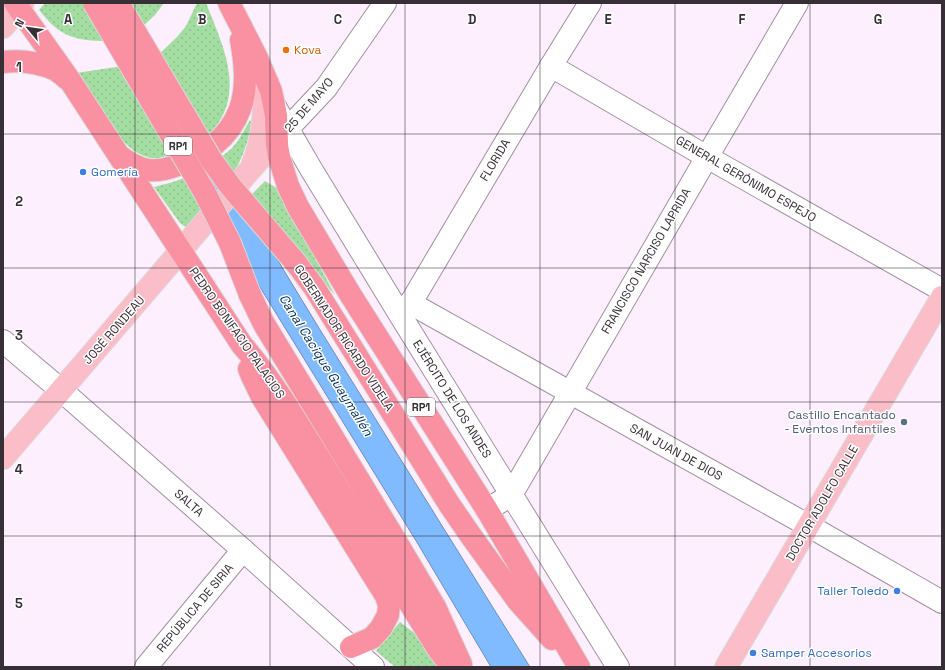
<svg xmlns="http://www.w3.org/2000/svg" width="945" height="670" viewBox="0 0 945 670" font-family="'Space Grotesk',sans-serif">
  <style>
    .grass { fill: url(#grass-dots) }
    .water { fill: #80baff; stroke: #6a90c3 }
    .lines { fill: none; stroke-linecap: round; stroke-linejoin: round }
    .minor-casing { stroke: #a090a1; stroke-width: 24 }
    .major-casing { stroke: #dbdadb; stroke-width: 24 }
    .highway-casing { stroke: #dbdadb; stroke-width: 24 }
    .minor { stroke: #fff; stroke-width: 22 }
    .major { stroke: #fbbdc7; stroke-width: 22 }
    .highway { stroke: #f991a2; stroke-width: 22 }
    .highway-bridge-casing { stroke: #dbdadb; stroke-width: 24; stroke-linecap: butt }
    .highway-bridge { stroke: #f991a2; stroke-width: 22 }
    .grid { fill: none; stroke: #362f36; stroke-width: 1; stroke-opacity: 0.55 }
    .food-dot { fill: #e8710a; stroke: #fff; stroke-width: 1.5 }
    .shop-dot { fill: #3f7fe0; stroke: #fff; stroke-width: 1.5 }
    .service-dot { fill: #5c6f8a; stroke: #fff; stroke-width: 1.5 }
    .labels { text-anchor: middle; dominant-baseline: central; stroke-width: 3; stroke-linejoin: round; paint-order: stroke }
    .shield { fill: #fff; stroke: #726d72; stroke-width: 1 }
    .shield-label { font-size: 11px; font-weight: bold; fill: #362f36 }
    .food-label { font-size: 12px; fill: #c56008; stroke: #fff; text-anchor: start }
    .street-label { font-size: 12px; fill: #362f36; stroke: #fff }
    .shop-label { font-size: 12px; fill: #366cbe; stroke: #fff; text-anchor: start }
    .service-label { font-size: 12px; fill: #4e5e75; stroke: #fff; text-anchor: end }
    .water-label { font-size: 13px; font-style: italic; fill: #012a54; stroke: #fff }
    .grid-label { font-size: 13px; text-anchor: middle; font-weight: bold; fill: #362f36; stroke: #fff; stroke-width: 3; stroke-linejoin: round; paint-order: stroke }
  </style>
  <defs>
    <pattern id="grass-dots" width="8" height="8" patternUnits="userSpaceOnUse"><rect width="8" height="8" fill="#a3dda1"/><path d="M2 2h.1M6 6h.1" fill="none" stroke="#8dbe8b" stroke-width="1.8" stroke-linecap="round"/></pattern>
  </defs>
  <rect width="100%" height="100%" fill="#fdeffe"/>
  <g class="grass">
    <path d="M45,3H86L108,41C75,41 60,37 39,10Z"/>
    <path d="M126,3H164L155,15L141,28Z"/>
    <path d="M197,3H206C224,48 249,98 206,137L157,56L177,37L186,26Z"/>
    <path d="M123,66L175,153C168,155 160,159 153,158C139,157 126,145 118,135L76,73Z"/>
    <path d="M250,120L251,122V124C248,143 242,159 233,174L219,159L231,149L238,141Z"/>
    <path d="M189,176L208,204L188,227L184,226L180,223L154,187L173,182Z"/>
    <path d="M265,181L278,189L335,295L256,205L250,196Z"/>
    <path d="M400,622L430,645L443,667H395L376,651Z"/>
  </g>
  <path class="water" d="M86,3H126L236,187L283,269L322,333L530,667H491L418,544L258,284L208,204Z"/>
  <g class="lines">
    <g class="minor-casing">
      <g id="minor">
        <path d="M551,66L707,157L942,290"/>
        <path d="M274,105L311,169L402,318L618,667"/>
        <path d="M279,138L326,88L385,3"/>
        <path d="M410,303L809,526L942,602"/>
        <path d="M403,316L551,66L590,3"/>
        <path d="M3,341L62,391L243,550L373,667"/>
        <path d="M487,510L511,495L707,157L797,3"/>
        <path d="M146,667L243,550"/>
      </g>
    </g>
    <g class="major-casing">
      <g id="major">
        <path d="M3,27L23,3"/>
        <path d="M253,163C264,138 265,108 264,81"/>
        <path d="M3,458L249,171L277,140"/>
        <path d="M726,667L942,297"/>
      </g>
    </g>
    <g class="highway-casing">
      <g id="highway">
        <path d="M15,3L69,79L242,345C259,364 273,385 287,406L438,649L452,667"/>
        <path d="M229,3L257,58L271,91L274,105L276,116L277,145L279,157L288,186L298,207L350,294L487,510L579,667"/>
        <path d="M3,62C20,60 40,63 56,70C59,72 63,75 66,78"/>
        <path d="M121,157C129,163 138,168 148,170C157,171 167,169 175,166C203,157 230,137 240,109C248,86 245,63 241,40"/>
        <path d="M296,263L314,287L449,504L471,536L518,601L552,639"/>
        <path d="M250,295L264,324L391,533L435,607L461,664"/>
        <path d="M249,369L251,374L262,397L386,596L389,605L388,615L381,628L372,638L351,647"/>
      </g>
    </g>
    <use href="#minor" class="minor"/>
    <use href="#major" class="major"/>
    <use href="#highway" class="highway"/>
    <g class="highway-bridge-casing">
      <g id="highway-bridge">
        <path d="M94,3L205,193L230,243L250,295"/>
        <path d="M118,3L212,161L231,187L296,263"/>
      </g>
    </g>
    <use href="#highway-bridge" class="highway-bridge"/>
  </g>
  <path class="grid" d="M135,3V667M270,3V667M405,3V667M540,3V667M675,3V667M810,3V667M3,134H942M3,268H942M3,402H942M3,536H942"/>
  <circle class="food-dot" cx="286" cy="50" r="4"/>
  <g class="shop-dot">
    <circle cx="83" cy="172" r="4"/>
    <circle cx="897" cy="591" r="4"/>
    <circle cx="753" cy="653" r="4"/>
  </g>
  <circle class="service-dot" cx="904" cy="422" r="4"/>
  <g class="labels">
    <g class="shield">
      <rect x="164" y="137" width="28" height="18" rx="3"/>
      <rect x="407" y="398" width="28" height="18" rx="3"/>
    </g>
    <g class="shield-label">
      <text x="178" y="146">RP1</text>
      <text x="421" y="407">RP1</text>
    </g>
    <g class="food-label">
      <text x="294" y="50">Kova</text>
    </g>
    <g class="street-label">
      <text transform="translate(309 105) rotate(-49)">25 DE MAYO</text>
      <text transform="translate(495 160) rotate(-59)">FLORIDA</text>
      <text transform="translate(746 179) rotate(30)">GENERAL GERÓNIMO ESPEJO</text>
      <text transform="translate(646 261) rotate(-60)">FRANCISCO NARCISO LAPRIDA</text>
      <text transform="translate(114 330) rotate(-49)">JOSÉ RONDEAU</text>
      <text transform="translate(237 333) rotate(55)">PEDRO BONIFACIO PALACIOS</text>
      <text transform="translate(344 338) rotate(57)">GOBERNADOR RICARDO VIDELA</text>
      <text transform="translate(452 399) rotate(58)">EJÉRCITO DE LOS ANDES</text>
      <text transform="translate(676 452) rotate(29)">SAN JUAN DE DIOS</text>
      <text transform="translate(189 503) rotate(41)">SALTA</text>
      <text transform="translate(822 503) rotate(-60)">DOCTOR ADOLFO CALLE</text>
      <text transform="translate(195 608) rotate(-50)">REPÚBLICA DE SIRIA</text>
    </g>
    <g class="shop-label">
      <text x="91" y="172">Gomería</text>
      <text x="889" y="591" text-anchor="end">Taller Toledo</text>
      <text x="761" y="653">Samper Accesorios</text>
    </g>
    <g class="service-label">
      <text x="896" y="415">Castillo Encantado<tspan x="896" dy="14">- Eventos Infantiles</tspan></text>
    </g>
    <g class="water-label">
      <text transform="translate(326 365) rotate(58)">Canal Cacique Guaymallén</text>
    </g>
  </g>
  <g class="grid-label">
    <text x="68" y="24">A</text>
    <text x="202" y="24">B</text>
    <text x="338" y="24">C</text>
    <text x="472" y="24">D</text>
    <text x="608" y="24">E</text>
    <text x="742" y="24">F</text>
    <text x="878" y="24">G</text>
    <text x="19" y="72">1</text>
    <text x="19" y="206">2</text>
    <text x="19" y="340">3</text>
    <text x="19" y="474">4</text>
    <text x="19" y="608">5</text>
  </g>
  <rect width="945" height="670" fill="none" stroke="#362f36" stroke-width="8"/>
  <g transform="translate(28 28) rotate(299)" stroke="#ffffff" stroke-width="3" paint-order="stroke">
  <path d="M0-3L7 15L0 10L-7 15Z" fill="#362f36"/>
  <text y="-6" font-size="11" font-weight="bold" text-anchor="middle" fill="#362f36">N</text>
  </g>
</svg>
